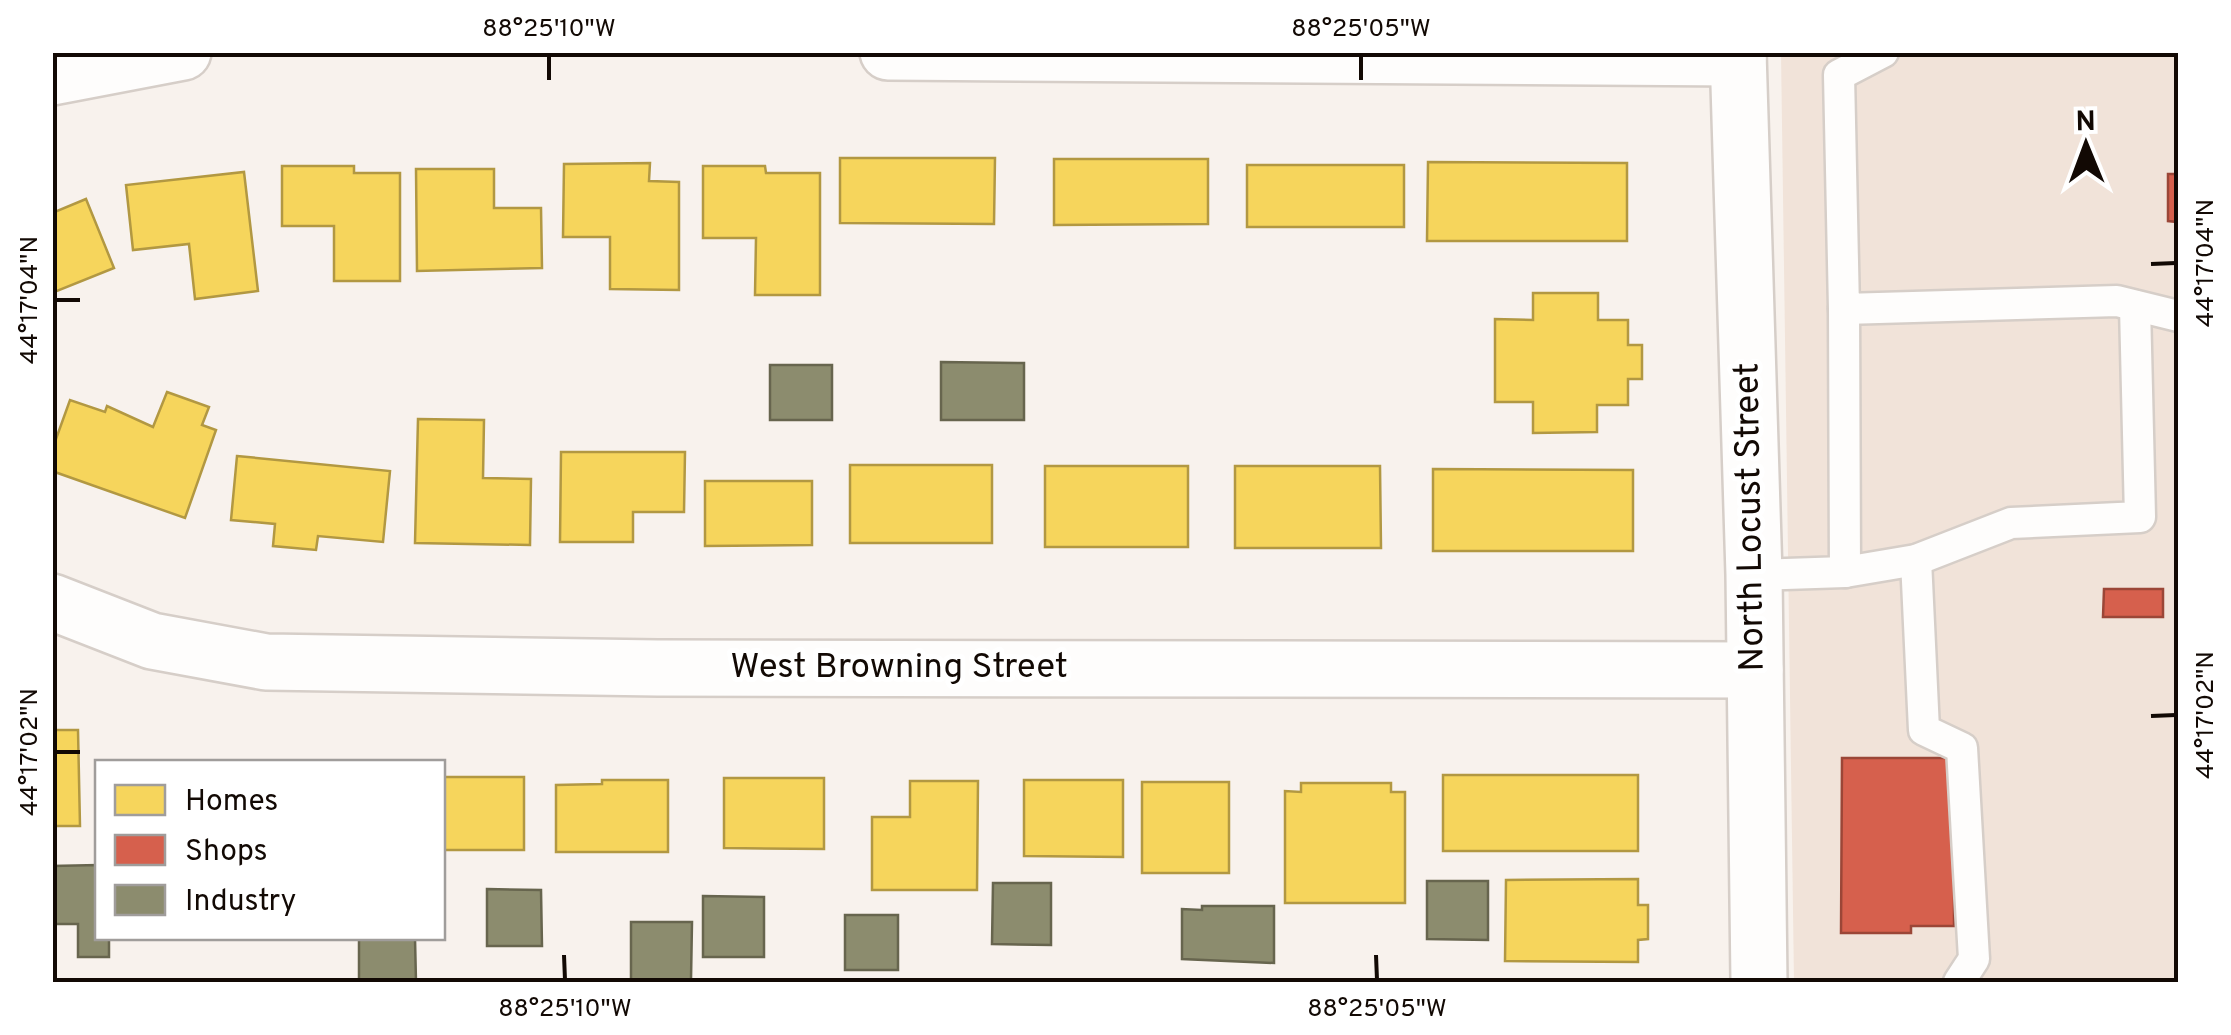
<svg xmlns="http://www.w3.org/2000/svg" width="2231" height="1035" viewBox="0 0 2231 1035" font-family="Overpass,sans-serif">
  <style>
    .built { fill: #f1e3d9 }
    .homes { fill: #f6d55c; stroke: #b29842; stroke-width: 2.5 }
    .shops { fill: #d6604d; stroke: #9b4637; stroke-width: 2.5 }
    .industry { fill: #8c8c6e; stroke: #67654e; stroke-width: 2.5 }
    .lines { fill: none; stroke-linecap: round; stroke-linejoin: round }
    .lane-casing { stroke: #d6cec8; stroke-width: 35 }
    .street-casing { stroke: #d6cec8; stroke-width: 60 }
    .lane { stroke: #fefdfc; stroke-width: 30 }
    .street { stroke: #fefdfc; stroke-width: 55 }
    .ticks { fill: none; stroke: #120904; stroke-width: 4 }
    .labels { text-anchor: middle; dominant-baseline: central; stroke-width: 10; stroke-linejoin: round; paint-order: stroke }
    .street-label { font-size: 35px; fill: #120904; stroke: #fff }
    .neatline { fill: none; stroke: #120904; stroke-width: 4 }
    .ticks-label { font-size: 25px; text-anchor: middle; fill: #120904 }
  </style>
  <rect width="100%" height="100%" fill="#f8f2ed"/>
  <path class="built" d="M1781,53H2178V982H1794Z"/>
  <g class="homes">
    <path d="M840,158H995L994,224L840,223Z"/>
    <path d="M1054,159H1208V224L1054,225Z"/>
    <path d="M1428,162L1627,163V241H1427Z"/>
    <path d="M650,163L649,181L679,182V290L610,289V237H563L564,164Z"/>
    <rect x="1247" y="165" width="157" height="62"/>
    <path d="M282,166H354V173H400V281H334V226H282Z"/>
    <path d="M703,166H765L766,173H820V295H755L756,238H703Z"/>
    <path d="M416,169H494V208H541L542,268L417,271Z"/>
    <path d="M244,172L258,291L195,299L189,244L133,250L126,185Z"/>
    <path d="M86,199L114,268L52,293V213Z"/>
    <path d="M1533,293H1598V320H1628V345H1642V379H1628V405H1597V432L1533,433V402H1495V319L1533,320Z"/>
    <path d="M167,392L209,407L202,425L216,430L185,518L52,471V450L70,400L105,412L107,406L153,427Z"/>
    <path d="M418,419L484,420L483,478L531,479L530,545L415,543Z"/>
    <path d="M561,452H685L684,512H633V542H560Z"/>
    <path d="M237,456L390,471L383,542L318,536L316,550L273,546L275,524L231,520Z"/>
    <rect x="850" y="465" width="142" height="78"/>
    <rect x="1045" y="466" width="143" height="81"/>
    <path d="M1235,466H1380L1381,548H1235Z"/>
    <path d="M1433,469L1633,470V551H1433Z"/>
    <path d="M705,481H812V545L705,546Z"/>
    <path d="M52,730H78L80,826H52Z"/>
    <rect x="1443" y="775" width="195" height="76"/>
    <rect x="442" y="777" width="82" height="73"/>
    <path d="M724,778H824V849L724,848Z"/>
    <path d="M602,780H668V852H556V785L602,784Z"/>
    <path d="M1024,780H1123V857L1024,856Z"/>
    <path d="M910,781H978L977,890H872V817H910Z"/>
    <rect x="1142" y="782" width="87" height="91"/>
    <path d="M1301,783H1391V792H1405V903H1285V791L1301,792Z"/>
    <path d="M1638,879V905H1648V939L1638,940V962L1505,961L1506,880Z"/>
  </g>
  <g class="shops">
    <path d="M2168,174H2178V222L2168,221Z"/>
    <path d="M2104,589H2163V617H2103Z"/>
    <path d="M1842,758H1954V926H1911V933H1841Z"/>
  </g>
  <g class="industry">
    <path d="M941,362L1024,363V420H941Z"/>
    <rect x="770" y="365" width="62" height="55"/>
    <path d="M98,865V938H109V957H78V924H52V866Z"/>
    <path d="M1427,881H1488V940L1427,939Z"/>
    <path d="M993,883H1051V945L992,944Z"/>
    <path d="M487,889L541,890L542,946H487Z"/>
    <path d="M703,896L764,897V957H703Z"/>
    <path d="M1202,906H1274V963L1182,959V909L1202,910Z"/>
    <rect x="845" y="915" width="53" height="55"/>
    <path d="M631,922H692L691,980H631Z"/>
    <path d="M359,938H415L416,982H359Z"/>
  </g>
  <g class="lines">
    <g class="lane-casing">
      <g id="lane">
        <path d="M1883,52L1839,75L1844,309L2117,301L2178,316"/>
        <path d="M1916,560L1924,730L1962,748L1974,959L1959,982"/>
        <path d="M1845,572L1916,560L2011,523L2140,517L2135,306"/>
        <path d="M1754,575L1845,572L1844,309"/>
      </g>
    </g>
    <g class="street-casing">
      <g id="street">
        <path d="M888,52L1738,58"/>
        <path d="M1738,52L1754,575L1759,982"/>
        <path d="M52,77L183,52"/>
        <path d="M52,602L152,641L266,662L658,668L1755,670"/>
      </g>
    </g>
    <use href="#lane" class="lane"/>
    <use href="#street" class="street"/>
  </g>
  <path class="ticks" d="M549,55V80M1361,55V80M2151,264L2176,263M55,300H80M2151,716L2176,715M55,752H80M564,955L565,980M1376,955L1377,980"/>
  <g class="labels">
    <g class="street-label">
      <text transform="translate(1751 517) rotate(-91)">North Locust Street</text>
      <text x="899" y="668">West Browning Street</text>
    </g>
  </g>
  <rect width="2231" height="1035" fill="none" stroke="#ffffff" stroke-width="110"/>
  <rect x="95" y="760" width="350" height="180" fill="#ffffff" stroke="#a09d9b" stroke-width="2.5"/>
  <rect x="115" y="785" width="50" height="30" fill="#f6d55c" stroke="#a09d9b" stroke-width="2.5"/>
  <text x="185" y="810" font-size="30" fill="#120904">Homes</text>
  <rect x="115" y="835" width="50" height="30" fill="#d6604d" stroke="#a09d9b" stroke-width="2.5"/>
  <text x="185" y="860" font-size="30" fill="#120904">Shops</text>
  <rect x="115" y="885" width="50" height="30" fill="#8c8c6e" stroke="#a09d9b" stroke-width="2.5"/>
  <text x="185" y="910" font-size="30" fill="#120904">Industry</text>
  <g transform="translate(2086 145) rotate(359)" stroke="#ffffff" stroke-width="8" paint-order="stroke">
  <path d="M0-8L18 38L0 25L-18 38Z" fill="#120904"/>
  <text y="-15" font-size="28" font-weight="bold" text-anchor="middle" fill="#120904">N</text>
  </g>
  <rect x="55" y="55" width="2121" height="925" class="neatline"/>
  <g class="ticks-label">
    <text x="549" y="36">88°25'10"W</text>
    <text x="1361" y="36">88°25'05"W</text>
    <text transform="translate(2204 263) rotate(-90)" y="9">44°17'04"N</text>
    <text transform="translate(28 300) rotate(-90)" y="9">44°17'04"N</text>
    <text transform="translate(2204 715) rotate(-90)" y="9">44°17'02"N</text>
    <text transform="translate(28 752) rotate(-90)" y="9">44°17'02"N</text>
    <text x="565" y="1016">88°25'10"W</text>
    <text x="1377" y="1016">88°25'05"W</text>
  </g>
</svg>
